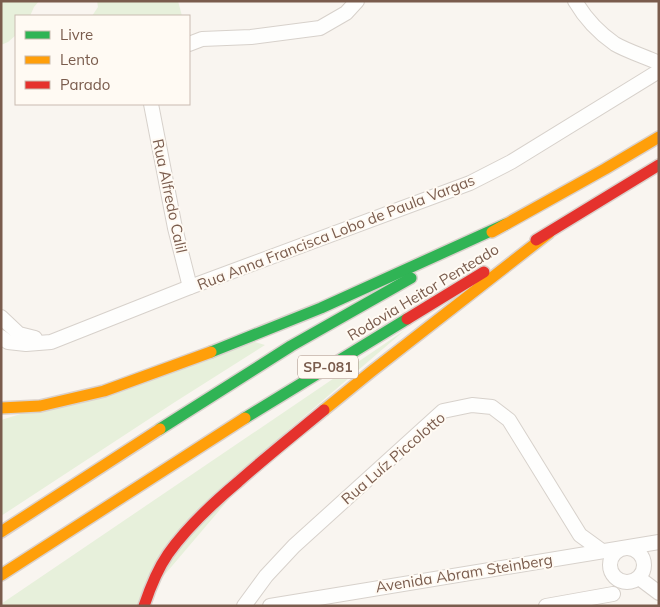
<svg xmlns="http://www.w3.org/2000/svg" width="660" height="607" viewBox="0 0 660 607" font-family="Mulish,sans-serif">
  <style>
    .green { fill: #e7f0db }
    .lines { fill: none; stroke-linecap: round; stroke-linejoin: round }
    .street-casing { stroke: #d7d1cb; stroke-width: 16 }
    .fast-casing { stroke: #dad1cc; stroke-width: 14 }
    .slow-casing { stroke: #dad1cc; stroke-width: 14 }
    .jam-casing { stroke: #dad1cc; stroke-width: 14 }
    .street { stroke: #fefefd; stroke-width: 14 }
    .fast { stroke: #30b455; stroke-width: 11 }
    .slow { stroke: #ff9f0a; stroke-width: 11 }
    .jam { stroke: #e5322d; stroke-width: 11 }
    .labels { text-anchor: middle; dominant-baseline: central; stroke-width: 4; stroke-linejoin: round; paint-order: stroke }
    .shield { fill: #fffaf3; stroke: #a28b7f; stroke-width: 1 }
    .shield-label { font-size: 14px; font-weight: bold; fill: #7a5c4d }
    .street-label { font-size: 15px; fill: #7a5c4d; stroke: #fffaf3 }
  </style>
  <rect width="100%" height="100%" fill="#f9f5f0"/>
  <g class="green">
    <path d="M1,1H39L34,7L30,16H16V35L8,42L1,45Z"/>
    <path d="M97,1H178L182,16H92L98,7Z"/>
    <path d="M405,330L286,432L138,606H1V604Z"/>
    <path d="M255,342L265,345L175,402L1,516V420Z"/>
  </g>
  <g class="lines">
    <g class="street-casing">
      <g id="street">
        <path d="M575,1C585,18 599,33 615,44C627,51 646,57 659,63"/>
        <path d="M189,44L202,39L251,37L320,28L346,13L357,1"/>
        <path d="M151,104L175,228L190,287"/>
        <path d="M1,317L19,334L35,338"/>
        <path d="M1,337L8,342L26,344L51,342L190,287L470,183L511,162L659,71"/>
        <circle cx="627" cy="565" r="17"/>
        <path d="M639,578L659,593"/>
        <path d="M244,606L266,576L294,546L443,411L472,405L492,407L509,420L580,535L602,551"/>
        <path d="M270,606L659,542"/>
        <path d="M546,606L613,594"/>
      </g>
    </g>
    <g class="fast-casing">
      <g id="fast">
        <path d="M211,352L321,308L506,224"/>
        <path d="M245,418L407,319"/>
        <path d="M160,429L291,346L411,278"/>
      </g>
    </g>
    <g class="slow-casing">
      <g id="slow">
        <path d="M492,232L605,169L659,137"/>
        <path d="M1,408L40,406L104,391L211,352"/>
        <path d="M324,410L372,371L549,233"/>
        <path d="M1,532L160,429"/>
        <path d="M1,575L245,418"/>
      </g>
    </g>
    <g class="jam-casing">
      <g id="jam">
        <path d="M536,240L659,165"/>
        <path d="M407,319L484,272"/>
        <path d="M144,606C150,588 157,570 168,554C187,527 213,503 238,482C266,457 295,434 324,410"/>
      </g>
    </g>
    <use href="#street" class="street"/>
    <use href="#fast" class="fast"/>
    <use href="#slow" class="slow"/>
    <use href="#jam" class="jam"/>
  </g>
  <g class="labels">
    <rect class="shield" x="298" y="355.5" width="60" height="23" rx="4"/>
    <g class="shield-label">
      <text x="328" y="367">SP-081</text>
    </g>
    <g class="street-label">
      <text transform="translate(170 196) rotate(78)">Rua Alfredo Calil</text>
      <text transform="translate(336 232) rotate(-21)">Rua Anna Francisca Lobo de Paula Vargas</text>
      <text transform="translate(423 292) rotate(-31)">Rodovia Heitor Penteado</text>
      <text transform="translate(393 458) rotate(-41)">Rua Luíz Piccolotto</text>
      <text transform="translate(464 573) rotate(-9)">Avenida Abram Steinberg</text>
    </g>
  </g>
  <rect width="660" height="607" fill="none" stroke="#7a5c4d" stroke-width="5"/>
  <rect x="15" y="15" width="175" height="90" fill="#fffaf3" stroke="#cabbb1"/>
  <rect x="25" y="31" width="25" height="8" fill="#30b455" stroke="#cabbb1"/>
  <text x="60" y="40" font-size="15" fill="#7a5c4d">Livre</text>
  <rect x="25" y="56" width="25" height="8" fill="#ff9f0a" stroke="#cabbb1"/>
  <text x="60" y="65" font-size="15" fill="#7a5c4d">Lento</text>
  <rect x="25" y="81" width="25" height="8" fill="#e5322d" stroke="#cabbb1"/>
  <text x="60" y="90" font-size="15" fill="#7a5c4d">Parado</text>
</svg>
